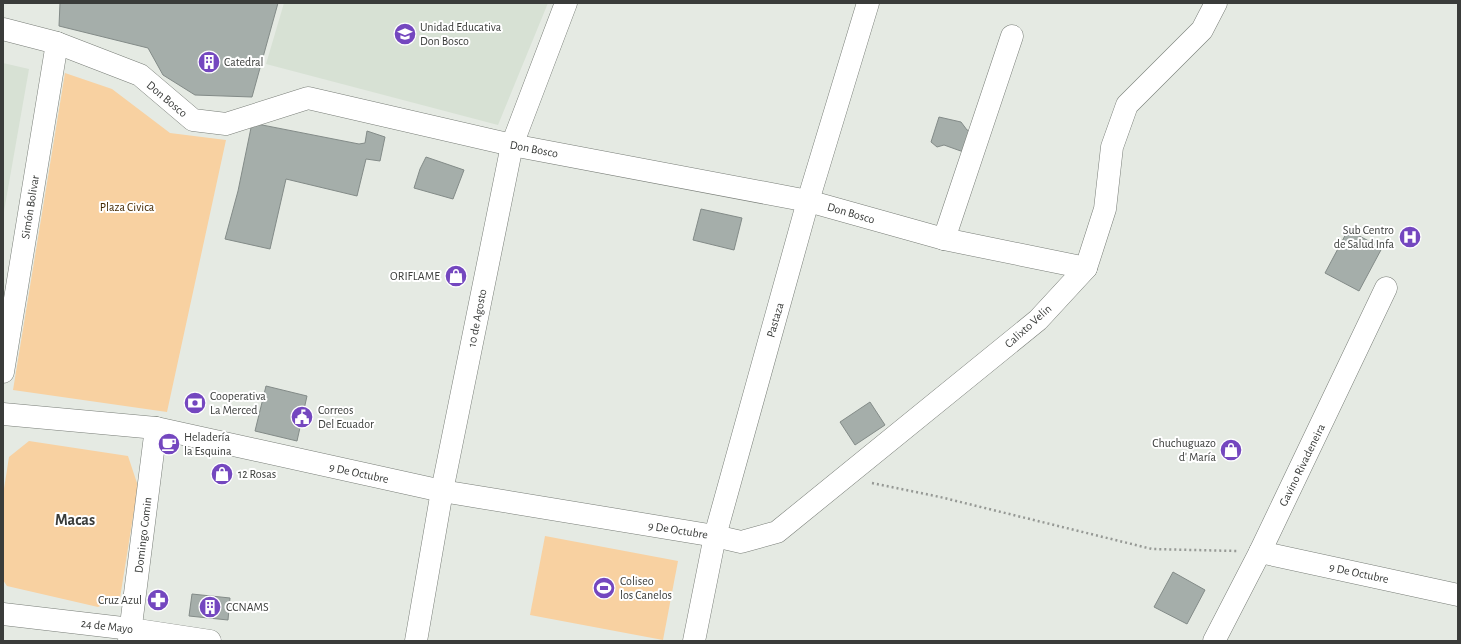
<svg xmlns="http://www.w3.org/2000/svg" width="1461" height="644" viewBox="0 0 1461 644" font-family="'Alegreya Sans',sans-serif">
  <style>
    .built { fill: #d7e1d4 }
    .green { fill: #f8d1a1 }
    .building { fill: #a5aeaa; stroke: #838b88 }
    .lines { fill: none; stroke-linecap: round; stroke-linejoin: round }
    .minor-casing { stroke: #787d77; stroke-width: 23 }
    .path { stroke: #969995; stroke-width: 2.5; stroke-dasharray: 2 3; stroke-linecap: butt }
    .minor { stroke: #fff; stroke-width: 22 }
    .labels { text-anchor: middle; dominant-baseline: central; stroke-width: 4; stroke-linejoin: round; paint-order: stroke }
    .poi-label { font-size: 12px; fill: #3a3c3a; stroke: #fff; text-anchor: start }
    .street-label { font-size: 12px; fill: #3a3c3a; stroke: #fff }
    .park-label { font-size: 12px; fill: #432800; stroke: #fff }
    .district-label { font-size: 16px; font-weight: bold; fill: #3a3c3a; stroke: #fff }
  </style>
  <rect width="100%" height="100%" fill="#e5eae3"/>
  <g class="built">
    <path d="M284,3H548L498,125L266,64Z"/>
    <path d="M3,63L29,69L3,217Z"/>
  </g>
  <g class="green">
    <path d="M65,73L112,89L170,133L226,140L167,412L13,390Z"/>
    <path d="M29,441L128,456L138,486L120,598L98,607L7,586L3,580V495L9,457Z"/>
    <path d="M545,536L678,561L663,640L530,615Z"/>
  </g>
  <g class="building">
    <path d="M60,3H278L252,97L195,95L163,75L148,48L59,26Z"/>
    <path d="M939,117L961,122L967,130L975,133L972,155L944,145L937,147L931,142Z"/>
    <path d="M252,123L359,144L365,143L367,131L385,137L380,161L366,159L357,196L286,179L270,249L225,239L238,191Z"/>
    <path d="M426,157L464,170L453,199L414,188L420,169Z"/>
    <path d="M701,209L742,218L734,250L693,240Z"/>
    <path d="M1348,230L1382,248L1359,291L1325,273Z"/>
    <path d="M266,386L307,396L297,441L255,431Z"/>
    <path d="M870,402L885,425L855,445L840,422Z"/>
    <path d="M1173,572L1205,590L1187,624L1154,607Z"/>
    <path d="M192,594L230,598L228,620L189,616Z"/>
  </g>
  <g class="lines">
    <g class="minor-casing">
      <g id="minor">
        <path d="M3,29L57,43L140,75L193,120L226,124L308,98L512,145L808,201L944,239L1086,268"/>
        <path d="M944,239L1012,36"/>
        <path d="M3,372L57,43"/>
        <path d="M3,414L156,428L442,491L715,536L741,542L777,532L1038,320L1086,268L1105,209L1112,147L1127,105L1202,30L1216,3"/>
        <path d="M1260,552L1458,595"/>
        <path d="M3,614L131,629L210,641"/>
        <path d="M129,641L156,428"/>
        <path d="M416,641L442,491L512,145L566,3"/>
        <path d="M694,641L715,536L808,201L868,3"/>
        <path d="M1214,641L1260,552L1386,288"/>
      </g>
    </g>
    <path class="path" d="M872,483L940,497L1152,549L1237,551"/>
    <use href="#minor" class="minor"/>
  </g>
  <defs>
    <g id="school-disc" transform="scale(1.15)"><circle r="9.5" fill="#7447bf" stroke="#fff"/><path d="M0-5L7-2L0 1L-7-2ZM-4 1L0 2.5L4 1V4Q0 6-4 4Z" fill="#fff"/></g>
    <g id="building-disc" transform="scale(1.15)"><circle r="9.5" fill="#7447bf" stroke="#fff"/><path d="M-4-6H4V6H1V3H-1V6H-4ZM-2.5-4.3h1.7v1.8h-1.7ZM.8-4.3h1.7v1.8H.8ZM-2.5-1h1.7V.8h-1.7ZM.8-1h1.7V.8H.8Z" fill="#fff"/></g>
    <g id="hospital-disc" transform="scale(1.15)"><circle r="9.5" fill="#7447bf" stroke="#fff"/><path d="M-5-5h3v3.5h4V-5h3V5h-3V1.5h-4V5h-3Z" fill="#fff"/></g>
    <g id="shop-disc" transform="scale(1.15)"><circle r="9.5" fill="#7447bf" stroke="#fff"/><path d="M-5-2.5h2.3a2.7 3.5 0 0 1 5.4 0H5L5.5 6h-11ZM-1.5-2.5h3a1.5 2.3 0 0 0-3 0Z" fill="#fff"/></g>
    <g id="bank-disc" transform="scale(1.15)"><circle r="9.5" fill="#7447bf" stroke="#fff"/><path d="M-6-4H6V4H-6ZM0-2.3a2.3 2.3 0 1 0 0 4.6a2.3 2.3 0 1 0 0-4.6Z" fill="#fff"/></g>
    <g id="civic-disc" transform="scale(1.15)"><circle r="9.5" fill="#7447bf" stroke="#fff"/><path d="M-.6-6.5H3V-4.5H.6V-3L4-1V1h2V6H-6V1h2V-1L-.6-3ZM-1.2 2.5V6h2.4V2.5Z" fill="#fff"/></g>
    <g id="cafe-disc" transform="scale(1.15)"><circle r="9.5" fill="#7447bf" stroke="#fff"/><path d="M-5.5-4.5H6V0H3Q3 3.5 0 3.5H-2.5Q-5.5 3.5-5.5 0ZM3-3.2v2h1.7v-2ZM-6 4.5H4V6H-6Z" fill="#fff"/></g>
    <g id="stadium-disc" transform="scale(1.15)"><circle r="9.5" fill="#7447bf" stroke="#fff"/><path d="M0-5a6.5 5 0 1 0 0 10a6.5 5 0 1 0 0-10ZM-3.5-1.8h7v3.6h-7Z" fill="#fff"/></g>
    <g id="pharmacy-disc" transform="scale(1.15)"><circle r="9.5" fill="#7447bf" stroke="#fff"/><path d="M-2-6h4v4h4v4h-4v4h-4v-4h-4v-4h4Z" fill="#fff"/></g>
  </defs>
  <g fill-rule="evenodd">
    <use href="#school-disc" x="405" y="34"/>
    <use href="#building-disc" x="209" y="62"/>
    <use href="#hospital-disc" x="1410" y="237"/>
    <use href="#shop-disc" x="456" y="276"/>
    <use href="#bank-disc" x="195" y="403"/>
    <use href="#civic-disc" x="302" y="417"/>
    <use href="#cafe-disc" x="169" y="444"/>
    <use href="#shop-disc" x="1231" y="450"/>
    <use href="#shop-disc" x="222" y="474"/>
    <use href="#stadium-disc" x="604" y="588"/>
    <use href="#pharmacy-disc" x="158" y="600"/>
    <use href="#building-disc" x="210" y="607"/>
  </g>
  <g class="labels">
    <g class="poi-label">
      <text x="420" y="27">Unidad Educativa<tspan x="420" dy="14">Don Bosco</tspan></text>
      <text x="224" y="62">Catedral</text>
      <text x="1394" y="230" text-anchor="end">Sub Centro<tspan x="1394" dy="14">de Salud Infa</tspan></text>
      <text x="440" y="276" text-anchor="end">ORIFLAME</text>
      <text x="210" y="396">Cooperativa<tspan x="210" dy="14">La Merced</tspan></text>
      <text x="318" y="410">Correos<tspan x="318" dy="14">Del Ecuador</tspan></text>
      <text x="184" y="437">Heladería<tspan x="184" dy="14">la Esquina</tspan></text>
      <text x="1216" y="443" text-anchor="end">Chuchuguazo<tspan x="1216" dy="14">d' María</tspan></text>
      <text x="238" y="474">12 Rosas</text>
      <text x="620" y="581">Coliseo<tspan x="620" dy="14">los Canelos</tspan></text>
      <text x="142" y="600" text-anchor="end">Cruz Azul</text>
      <text x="226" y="607">CCNAMS</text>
    </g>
    <g class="street-label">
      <text transform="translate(167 99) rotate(40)">Don Bosco</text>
      <text transform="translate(534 149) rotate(11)">Don Bosco</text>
      <text transform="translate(30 207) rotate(-81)">Simón Bolivar</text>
      <text transform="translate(851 213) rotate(16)">Don Bosco</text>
      <text transform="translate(477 318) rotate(-79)">10 de Agosto</text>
      <text transform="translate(775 320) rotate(-74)">Pastaza</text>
      <text transform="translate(1028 326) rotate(-42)">Calixto Velin</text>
      <text transform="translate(1302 465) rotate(-64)">Gavino Rivadeneira</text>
      <text transform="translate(359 473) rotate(12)">9 De Octubre</text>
      <text transform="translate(678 530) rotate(9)">9 De Octubre</text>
      <text transform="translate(143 535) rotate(-83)">Domingo Comin</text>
      <text transform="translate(1359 573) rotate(12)">9 De Octubre</text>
      <text transform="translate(107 626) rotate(7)">24 de Mayo</text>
    </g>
    <g class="park-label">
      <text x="127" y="207">Plaza Civica</text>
    </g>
    <g class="district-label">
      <text x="75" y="520">Macas</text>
    </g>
  </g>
  <rect width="1461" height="644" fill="none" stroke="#3a3c3a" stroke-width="8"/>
</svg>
